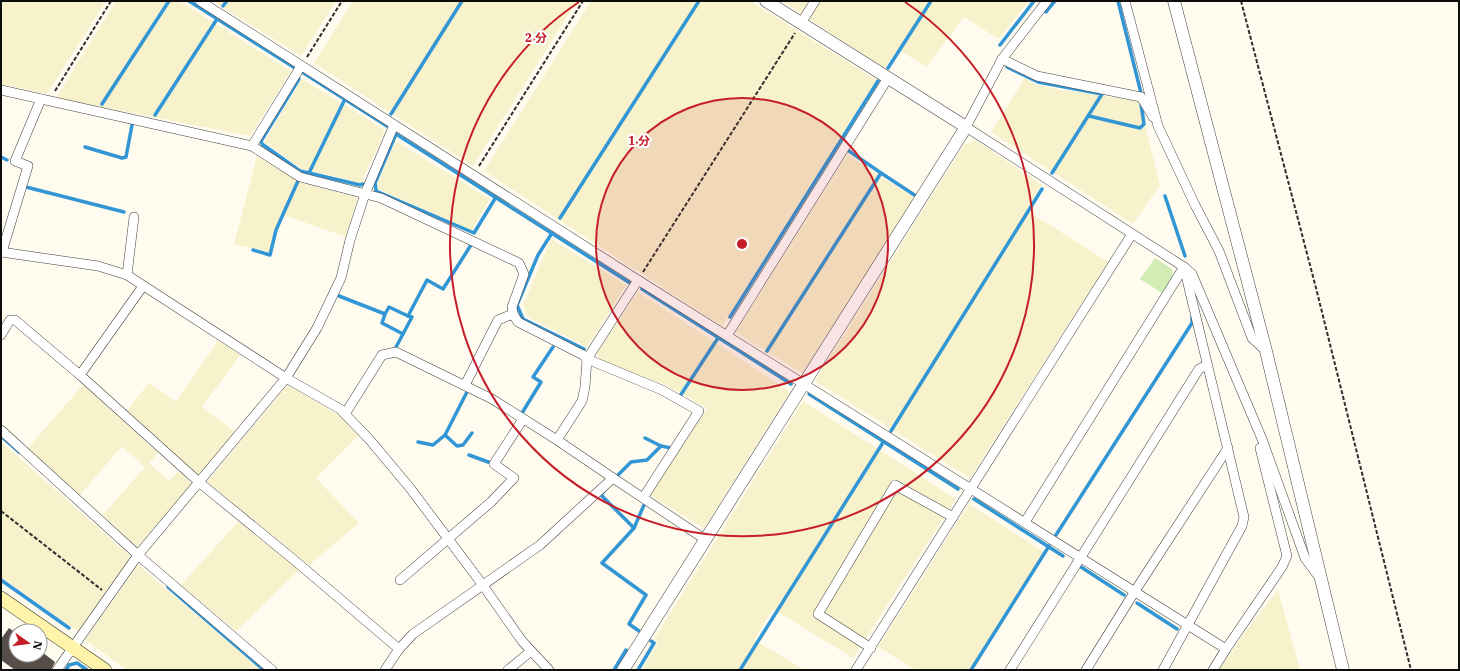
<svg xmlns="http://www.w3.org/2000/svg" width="1460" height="671" viewBox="0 0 1460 671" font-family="'IBM Plex Serif','Noto Sans JP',serif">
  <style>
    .farmland { fill: #f7f2cc }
    .green { fill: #d2ecb5 }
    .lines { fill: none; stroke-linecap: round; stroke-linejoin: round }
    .stream { stroke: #3296d5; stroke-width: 3.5 }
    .building { fill: #574e49 }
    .minor-casing { stroke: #404040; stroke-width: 10 }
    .tertiary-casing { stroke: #404040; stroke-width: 13 }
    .secondary-casing { stroke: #2f2f2f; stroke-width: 14 }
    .path { stroke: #2f2f2f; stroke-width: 2; stroke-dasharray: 4 2; stroke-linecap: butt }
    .minor { stroke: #fff; stroke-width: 9 }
    .tertiary { stroke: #fff; stroke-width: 12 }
    .secondary { stroke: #fff4a9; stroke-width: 13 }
    .ring { fill: none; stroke: #c51e28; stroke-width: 2 }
    .centre { fill: #c51e28; stroke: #fff; stroke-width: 2 }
    .ring-label { font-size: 12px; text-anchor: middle; font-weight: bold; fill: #c51e28; stroke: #fff; stroke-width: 4; stroke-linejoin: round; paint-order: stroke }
  </style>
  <rect width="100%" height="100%" fill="#fffbee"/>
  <g class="farmland">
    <path d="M1,1H106L47,94L1,84Z"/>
    <path d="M116,1H179L291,71L250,136L56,98Z"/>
    <path d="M213,1H336L301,56Z"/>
    <path d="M353,1H577L473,166L314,63Z"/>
    <path d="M591,1H750L876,80L722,326L484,171Z"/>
    <path d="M782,1H809L801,13Z"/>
    <path d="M820,1H1029L999,39L964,17L926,67L898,49L884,68L809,19Z"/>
    <path d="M1025,78L1034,84L1056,89L1139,101L1160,185L1133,224L991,132Z"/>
    <path d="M302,79L385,130L361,183L302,169L264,142Z"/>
    <path d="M975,140L1042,185L1026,210L1108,262L970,478L815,381L964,145Z"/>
    <path d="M395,141L490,199L471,231L378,189L377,185Z"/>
    <path d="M847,155L915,198L802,373L736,332Z"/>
    <path d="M257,156L299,182L357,198L346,237L281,214L274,230L269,252L234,244Z"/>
    <path d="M551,239L626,285L587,347L528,317L523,305Z"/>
    <path d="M638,292L790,392L704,528L650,495L707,408L664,384L600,361L597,353Z"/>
    <path d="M218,341L240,355L202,407L235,432L198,476L126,412L149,383L176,402Z"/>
    <path d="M83,385L158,453L149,463L169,481L179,471L192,484L137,547L103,515L145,467L122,446L79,496L27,449Z"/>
    <path d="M288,385L339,416L358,436L316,478L359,523L309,565L207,482Z"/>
    <path d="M803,401L956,499L853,658L773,609L754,640L805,670H642L658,642L654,639Z"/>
    <path d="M1,442L131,557L79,632L1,577Z"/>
    <path d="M969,504L1044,552L969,670H916L878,647Z"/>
    <path d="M238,522L300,569L236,631L181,585Z"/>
    <path d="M138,565L261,670H127L85,640Z"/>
    <path d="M1278,590L1300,670H1219L1243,635Z"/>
  </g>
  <path class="green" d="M1155,258L1172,269L1173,277L1162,293L1140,279Z"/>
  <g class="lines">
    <g class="stream">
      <path d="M189,1L295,68"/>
      <path d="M1118,1L1141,93"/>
      <path d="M223,6L227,1"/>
      <path d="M1046,12L1055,1"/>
      <path d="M1000,45L1034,1"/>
      <path d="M1007,67L1038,82L1102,94L1052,173"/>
      <path d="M888,68L931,1"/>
      <path d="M302,72L387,126"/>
      <path d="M299,79L261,141L262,144L300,171L309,173"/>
      <path d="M345,99L309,173L360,185L363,184"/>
      <path d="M102,104L169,1"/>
      <path d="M391,114L462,1"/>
      <path d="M155,115L217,19"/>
      <path d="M1089,116L1140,128L1144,124L1141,104"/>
      <path d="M85,147L122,158L126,157L132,125"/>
      <path d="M1,157L7,160"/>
      <path d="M881,173L916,196"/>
      <path d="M26,187L124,212"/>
      <path d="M376,190L375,183L396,134L630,283"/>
      <path d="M376,191L474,233L496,197"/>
      <path d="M1165,196L1185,256"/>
      <path d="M560,218L699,1"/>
      <path d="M552,233L538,255L517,305L523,319L584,349"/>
      <path d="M253,250L270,255L276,230L298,181"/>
      <path d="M642,289L791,384"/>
      <path d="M339,296L385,314L389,307L408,316"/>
      <path d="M385,314L382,323L403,334"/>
      <path d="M730,317L878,81"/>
      <path d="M395,349L412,317L408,316L427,280L443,289L471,245"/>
      <path d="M767,351L881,173L849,151"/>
      <path d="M809,394L958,489"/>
      <path d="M680,396L718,338"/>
      <path d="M522,413L541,382L533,377L553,347"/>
      <path d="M891,431L1042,189"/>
      <path d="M445,435L457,446L463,445L472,433"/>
      <path d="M1,436L19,452"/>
      <path d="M645,438L661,446L671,448"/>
      <path d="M418,442L433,445L445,435L468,390"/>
      <path d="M469,455L491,463"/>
      <path d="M616,477L631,462L647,460L661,446"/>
      <path d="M605,490L601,495L634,528L602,563L646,595L629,624L639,631"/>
      <path d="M974,499L1063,556"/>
      <path d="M634,528L644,505"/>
      <path d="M1056,535L1192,323V317"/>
      <path d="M1081,567L1124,595"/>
      <path d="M1,580L69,628"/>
      <path d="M168,587L264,670"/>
      <path d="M1137,603L1177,629"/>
      <path d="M66,670L69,665L77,663L87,670"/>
      <path d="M614,670L626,650"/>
      <path d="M638,670L654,643L651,641"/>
      <path d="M740,670L884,441"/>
      <path d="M971,670L1049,546"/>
    </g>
  </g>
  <path class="building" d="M9,628L16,633V655H40L42,652L55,662L51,670H15L1,660V639Z"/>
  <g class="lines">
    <g class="minor-casing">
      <g id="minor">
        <path d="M200,1L638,280L1226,649L1213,670"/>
        <path d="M1047,1L1002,59L966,127L1184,267L1244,517L1242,526L1163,670"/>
        <path d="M1125,1L1158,126L1195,205L1219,251L1252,338L1266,351"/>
        <path d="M801,23L815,1"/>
        <path d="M1002,59L1037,76L1141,97L1153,117"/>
        <path d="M1,90L252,146L301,66"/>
        <path d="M252,146L300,177L381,198L519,263L524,274L512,307L513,314L518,322L583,355L587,359L638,280"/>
        <path d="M1,252L98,266L127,275L286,378L340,409L369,439L410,488L482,584L522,641L549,670"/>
        <path d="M2,252L28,166L15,161L41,99"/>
        <path d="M127,275L134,217"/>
        <path d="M728,334L888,78"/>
        <path d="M1,335L10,320H15L80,375L200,483L293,559L399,649"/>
        <path d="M80,375L143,286"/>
        <path d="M465,385L498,320L513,314"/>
        <path d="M345,414L382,355L396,352L492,399L557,440"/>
        <path d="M1,430L138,555L272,670"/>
        <path d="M613,478L557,440L582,401L585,387L587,359L662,390L699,411L643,498"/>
        <path d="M1025,522L1184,267L1192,274L1262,439L1305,558L1319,577"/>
        <path d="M400,580L491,502L514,478L494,464L523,419"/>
        <path d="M871,648L818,614L895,485L953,517"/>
        <path d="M1226,649L1282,567L1287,556L1260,448"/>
        <path d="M57,670L138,555L286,378L317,328L341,278L350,240L365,194L394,125"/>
        <path d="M385,670L399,649L413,634L540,545L613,478L706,540"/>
        <path d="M508,670L531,651"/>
        <path d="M856,670L1132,234"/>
        <path d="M1010,670L1199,369L1207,365"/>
        <path d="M1086,670L1135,591L1228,448"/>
      </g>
    </g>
    <g class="tertiary-casing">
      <g id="tertiary">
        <path d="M1174,1L1266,351L1343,670"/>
        <path d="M623,670L966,127L766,1"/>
      </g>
    </g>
    <g class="secondary-casing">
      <path id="secondary" d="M1,598L105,670"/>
    </g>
    <g class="path">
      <path d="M1241,1L1316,288L1411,670"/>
      <path d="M307,57L342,1"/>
      <path d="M55,91L111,1"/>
      <path d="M479,166L583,1"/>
      <path d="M643,272L795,33"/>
      <path d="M1,511L102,590"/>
    </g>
    <use href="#minor" class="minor"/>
    <use href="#tertiary" class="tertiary"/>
    <use href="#secondary" class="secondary"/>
  </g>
  <circle cx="742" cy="244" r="146" fill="#c51e28" fill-opacity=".12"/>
  <g class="ring">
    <circle cx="742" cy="244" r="146"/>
    <path d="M905 2A292 292 0 1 1 579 2"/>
  </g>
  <circle cx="742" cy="244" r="6" class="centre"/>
  <g class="ring-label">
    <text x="536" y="42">2 分</text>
    <text x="639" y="145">1 分</text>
  </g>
  <rect width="1460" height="671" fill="none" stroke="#0d0d0d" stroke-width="4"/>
  <g transform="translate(28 643) rotate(104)"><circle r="19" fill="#ffffff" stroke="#9e9e9e"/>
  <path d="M0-3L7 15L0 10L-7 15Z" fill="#c51e28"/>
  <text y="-6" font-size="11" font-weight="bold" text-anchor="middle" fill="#0d0d0d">N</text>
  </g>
</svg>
